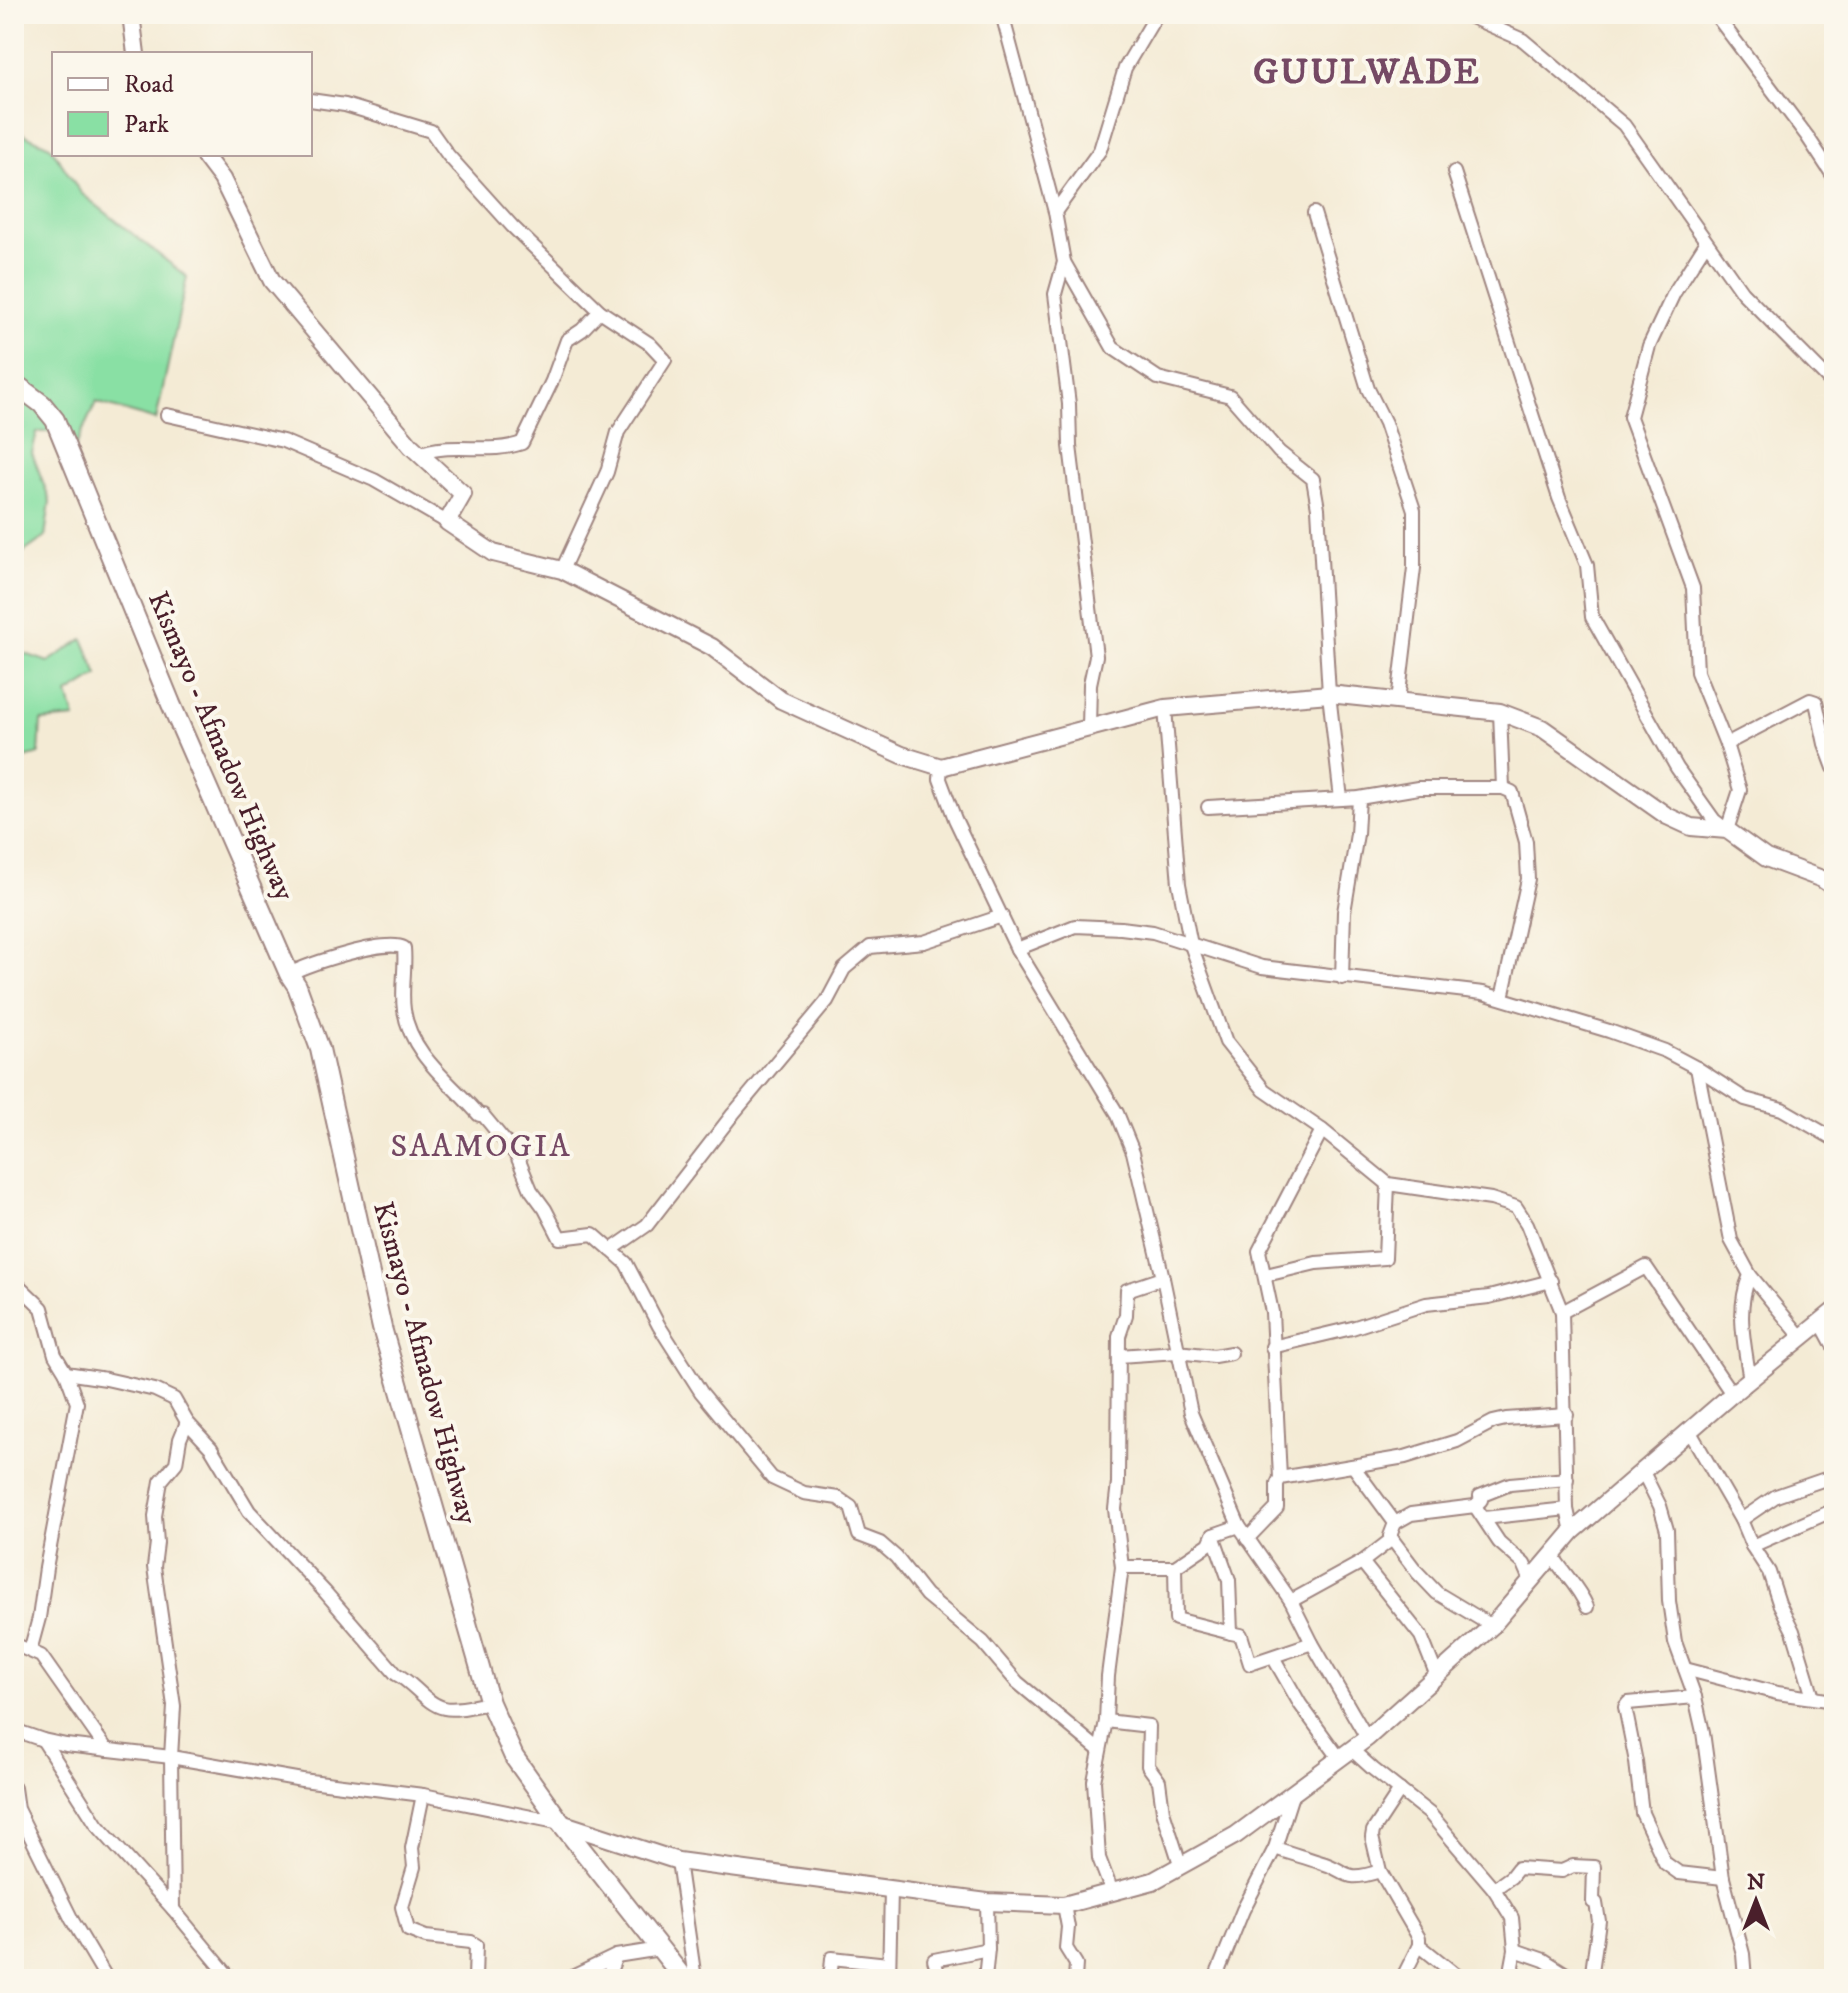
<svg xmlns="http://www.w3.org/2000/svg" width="1848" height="1993" viewBox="0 0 1848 1993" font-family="'IM FELL DW Pica',serif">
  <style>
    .green { fill: #89e0a4; stroke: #6a8068; stroke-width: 2 }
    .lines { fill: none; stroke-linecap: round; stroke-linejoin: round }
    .street-casing { stroke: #9f8580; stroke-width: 16 }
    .secondary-casing { stroke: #9f8580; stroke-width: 20 }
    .primary-casing { stroke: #9f8580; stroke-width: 22 }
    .street { stroke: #fff; stroke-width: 12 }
    .secondary { stroke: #fff; stroke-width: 16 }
    .primary { stroke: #fff; stroke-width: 18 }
    .labels { text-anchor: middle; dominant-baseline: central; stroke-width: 8; stroke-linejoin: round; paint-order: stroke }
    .street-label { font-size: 28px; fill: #4a1f2b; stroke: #fbf7ec }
    .quarter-label { font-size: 32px; letter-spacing: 2px; fill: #754964; stroke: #fbf7ec }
    .district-label { font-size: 36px; font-weight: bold; letter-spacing: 2px; fill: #754964; stroke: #fbf7ec }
  </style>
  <rect width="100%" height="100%" fill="#fbf7ec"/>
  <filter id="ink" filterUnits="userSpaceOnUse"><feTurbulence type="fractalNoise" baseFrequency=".0125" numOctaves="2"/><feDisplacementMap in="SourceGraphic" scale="16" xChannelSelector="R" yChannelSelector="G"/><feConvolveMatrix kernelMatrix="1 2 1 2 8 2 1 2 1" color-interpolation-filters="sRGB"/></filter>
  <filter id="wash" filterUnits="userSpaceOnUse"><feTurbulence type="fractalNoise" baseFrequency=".006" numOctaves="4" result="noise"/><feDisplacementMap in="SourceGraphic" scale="32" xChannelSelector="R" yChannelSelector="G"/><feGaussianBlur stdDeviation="1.8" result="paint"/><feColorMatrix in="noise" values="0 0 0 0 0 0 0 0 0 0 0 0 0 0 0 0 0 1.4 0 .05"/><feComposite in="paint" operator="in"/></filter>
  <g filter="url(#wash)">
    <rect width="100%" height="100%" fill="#f4ebd5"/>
    <g class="green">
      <path d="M14,130L50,146L81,193L187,277L156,420L96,402L64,471L51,432H37L32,453L50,501L45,537L14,559Z"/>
      <path d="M83,639L98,675L68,694L75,718L41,721L39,754L14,761V641L20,652L48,662Z"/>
    </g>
  </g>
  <g filter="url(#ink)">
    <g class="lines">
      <g class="street-casing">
        <g id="street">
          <path d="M1002,14L1055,212L1064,262L1055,294L1069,404L1070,446L1096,656L1090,684L1089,728"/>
          <path d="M1464,14L1523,40L1624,125L1742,292L1834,385"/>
          <path d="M1715,14L1807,136L1834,177"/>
          <path d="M310,100L345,105L431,131L448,155L512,226L600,311L650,344L665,360L618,432L607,472L562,570"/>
          <path d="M1454,172L1559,498L1587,565L1592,617L1677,768L1714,820L1727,830L1740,790L1726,744L1697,672L1693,588L1630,417L1649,346L1674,293L1706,243"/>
          <path d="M1055,212L1100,150L1125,68L1157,14"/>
          <path d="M1314,213L1368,389L1385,423L1414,510V568L1398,701"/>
          <path d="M1064,262L1113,348L1158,378L1230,396L1279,452L1313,479L1318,508L1329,694L1341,799"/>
          <path d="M167,415L283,441L374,480L447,522"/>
          <path d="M419,454C451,441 489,455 522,443L552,381L567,340L582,330L600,311"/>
          <path d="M1165,708L1179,884L1191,945L1226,1042L1264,1090L1322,1130L1388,1184L1491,1199L1516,1207L1527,1224L1562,1312L1567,1509L1572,1532"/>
          <path d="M1500,712L1503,788"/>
          <path d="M1726,744L1810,700L1816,702L1825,744L1834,768"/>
          <path d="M941,767L940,779L955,819L1017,949L1117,1113L1133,1152L1163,1278L1191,1413L1239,1526L1291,1601L1312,1643L1367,1738"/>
          <path d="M1208,807L1359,798L1418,788H1503L1512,792L1526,842L1528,879L1502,998"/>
          <path d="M1017,949L1075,926L1121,928L1153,932L1262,967L1483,993L1609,1031L1665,1051L1697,1068L1745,1099L1782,1109L1834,1139"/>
          <path d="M289,974C309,964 386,938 404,948C406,969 401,989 404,1010C411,1056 452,1083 479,1115H483L517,1156L531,1190L545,1209L560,1238L593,1234L626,1263L659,1326L701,1392L772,1478L804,1493L838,1498L851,1507L859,1535L880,1543L896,1557L926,1595L983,1642L1017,1682L1099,1750"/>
          <path d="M1342,978L1344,912L1357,834L1359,798"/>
          <path d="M1697,1068L1731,1240L1750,1275C1735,1310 1745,1345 1750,1381"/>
          <path d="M611,1250L647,1225L733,1114L827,1001L844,969L870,947L924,942L1002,916"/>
          <path d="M1266,1275L1316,1263L1385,1258L1388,1184"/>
          <path d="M1750,1275L1802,1338"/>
          <path d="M14,1281L42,1308L55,1355L66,1373L106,1379L155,1390L174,1399L187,1422L211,1448L249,1511L325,1592L396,1674C413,1682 426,1704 444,1708C457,1711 476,1705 490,1703"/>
          <path d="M1562,1312L1646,1267L1732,1394"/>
          <path d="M1821,1323L1834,1347"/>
          <path d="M1272,1347L1352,1328L1426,1304L1489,1297L1551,1281"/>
          <path d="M1119,1356L1177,1352L1214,1356L1231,1353"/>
          <path d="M1690,1432L1741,1520L1752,1546L1769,1572L1779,1603L1793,1631L1813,1697"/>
          <path d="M1643,1472L1660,1506L1667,1530L1669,1601L1675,1642L1695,1697L1703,1732L1723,1878L1743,1954L1745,1979"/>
          <path d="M1280,1478L1405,1457L1457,1441L1493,1422L1506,1419L1567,1415"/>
          <path d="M1475,1506L1499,1542L1524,1564L1531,1580"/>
          <path d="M1484,1518L1567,1509"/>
          <path d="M1741,1520L1776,1496L1834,1476"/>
          <path d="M1395,1523L1411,1514L1475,1506L1481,1500L1480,1496L1510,1484L1567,1479"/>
          <path d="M1239,1526L1213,1535L1229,1580L1231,1633L1241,1635L1250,1664L1312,1643"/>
          <path d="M1247,1539L1277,1508V1484L1280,1478L1272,1312L1259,1251L1322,1130"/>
          <path d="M1392,1539L1417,1572L1437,1593L1492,1626"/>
          <path d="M1752,1546L1834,1510"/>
          <path d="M1552,1555C1563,1573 1579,1587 1587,1607"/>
          <path d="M1362,1562L1421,1636L1437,1676"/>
          <path d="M1122,1567H1175L1209,1544L1213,1535"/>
          <path d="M1175,1567L1176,1619L1231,1633"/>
          <path d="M1291,1601L1362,1562L1392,1539L1390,1536L1395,1523L1353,1466"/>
          <path d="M14,1644L41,1656L107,1750"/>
          <path d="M30,1651L39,1618L46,1568L77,1403L66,1373"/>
          <path d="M1273,1657L1300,1704L1340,1759"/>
          <path d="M1685,1669L1777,1693L1834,1701"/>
          <path d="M1695,1697L1628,1703L1625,1707L1636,1762L1642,1813L1665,1863L1679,1873L1723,1878"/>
          <path d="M1106,1721L1149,1726L1148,1766L1159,1781L1163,1811L1181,1867"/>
          <path d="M14,1730L43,1740L66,1745L171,1757L302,1780L423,1795L561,1823"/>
          <path d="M43,1740L97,1825L173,1909L231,1979"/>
          <path d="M1352,1750L1373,1769L1430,1814L1494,1889L1512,1918L1515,1950L1512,1966L1515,1979"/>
          <path d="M14,1788L17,1809L72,1920L107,1979"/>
          <path d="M1400,1790L1373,1831L1372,1837L1380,1871L1419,1938V1945L1402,1979"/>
          <path d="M423,1795L412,1848L414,1867L402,1907L408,1930L426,1937L471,1942L476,1945L475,1979"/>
          <path d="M1275,1848C1289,1853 1304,1857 1319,1862C1350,1870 1340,1884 1380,1871"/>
          <path d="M678,1861L695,1979"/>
          <path d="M1494,1889L1511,1877L1518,1868L1562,1871L1573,1866L1594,1867L1593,1902L1596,1903L1599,1921L1591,1979"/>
          <path d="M1112,1892L1099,1858L1094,1781L1106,1721L1108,1676L1122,1567L1115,1509L1118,1483L1119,1336L1126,1315L1127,1290L1163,1278"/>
          <path d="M1064,1905L1068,1927L1066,1948L1076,1964L1075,1979"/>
          <path d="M173,1909L171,1757L174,1706L154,1567L157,1543L155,1516L161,1481L176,1463L180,1439L187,1422"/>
          <path d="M1419,1945L1461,1979"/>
          <path d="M1515,1950L1544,1960L1574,1979"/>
          <path d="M568,1979L616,1956L660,1949"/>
          <path d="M607,1979L616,1956"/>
          <path d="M826,1979L831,1970L832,1958L888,1964"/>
          <path d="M889,1979L891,1890"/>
          <path d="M940,1979L934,1960L988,1949"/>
          <path d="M985,1979L988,1949L987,1902"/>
          <path d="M1215,1979L1243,1910L1275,1848L1292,1795"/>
        </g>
      </g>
      <g class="secondary-casing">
        <g id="secondary">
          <path d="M131,14L136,54"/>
          <path d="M203,154L222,179L272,281L411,446L463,494L447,522L493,553L562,570L712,647L781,700L902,755L941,767L1165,708L1329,694L1500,712L1542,728L1667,816L1691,827L1727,830L1766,858L1822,879L1834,887"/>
          <path d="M561,1823L678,1861L987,1902L1064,1905L1153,1881L1236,1835L1367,1738L1492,1626L1572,1532L1732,1394L1834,1311"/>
        </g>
      </g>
      <g class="primary-casing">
        <path id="primary" d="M14,383L42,404L55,420L171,704L289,974L297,986L320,1049L382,1328L490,1703L514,1757L561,1823L684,1979"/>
      </g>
      <use href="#street" class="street"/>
      <use href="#secondary" class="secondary"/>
      <use href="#primary" class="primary"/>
    </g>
  </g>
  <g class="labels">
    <g class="street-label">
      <text transform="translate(221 746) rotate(67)">Kismayo - Afmadow Highway</text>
      <text transform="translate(425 1363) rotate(75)">Kismayo - Afmadow Highway</text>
    </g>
    <g class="quarter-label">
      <text x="481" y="1147">SAAMOGIA</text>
    </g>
    <g class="district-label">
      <text x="1367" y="72">GUULWADE</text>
    </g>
  </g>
  <rect width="1848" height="1993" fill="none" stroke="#fbf7ec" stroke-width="48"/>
  <rect x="52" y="52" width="260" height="104" fill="#fbf7ec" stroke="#b4a19f" stroke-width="2"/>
  <rect x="68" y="78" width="40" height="12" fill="#ffffff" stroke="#b4a19f" stroke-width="2"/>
  <text x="124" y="92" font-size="24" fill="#4a1f2b">Road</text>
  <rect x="68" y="112" width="40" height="24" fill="#89e0a4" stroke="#b4a19f" stroke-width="2"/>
  <text x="124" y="132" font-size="24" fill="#4a1f2b">Park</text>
  <g transform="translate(1756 1901)" stroke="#fbf7ec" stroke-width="6" paint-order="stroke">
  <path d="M0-6L14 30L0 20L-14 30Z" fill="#4a1f2b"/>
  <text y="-12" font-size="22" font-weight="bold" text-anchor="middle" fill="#4a1f2b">N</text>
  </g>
</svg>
